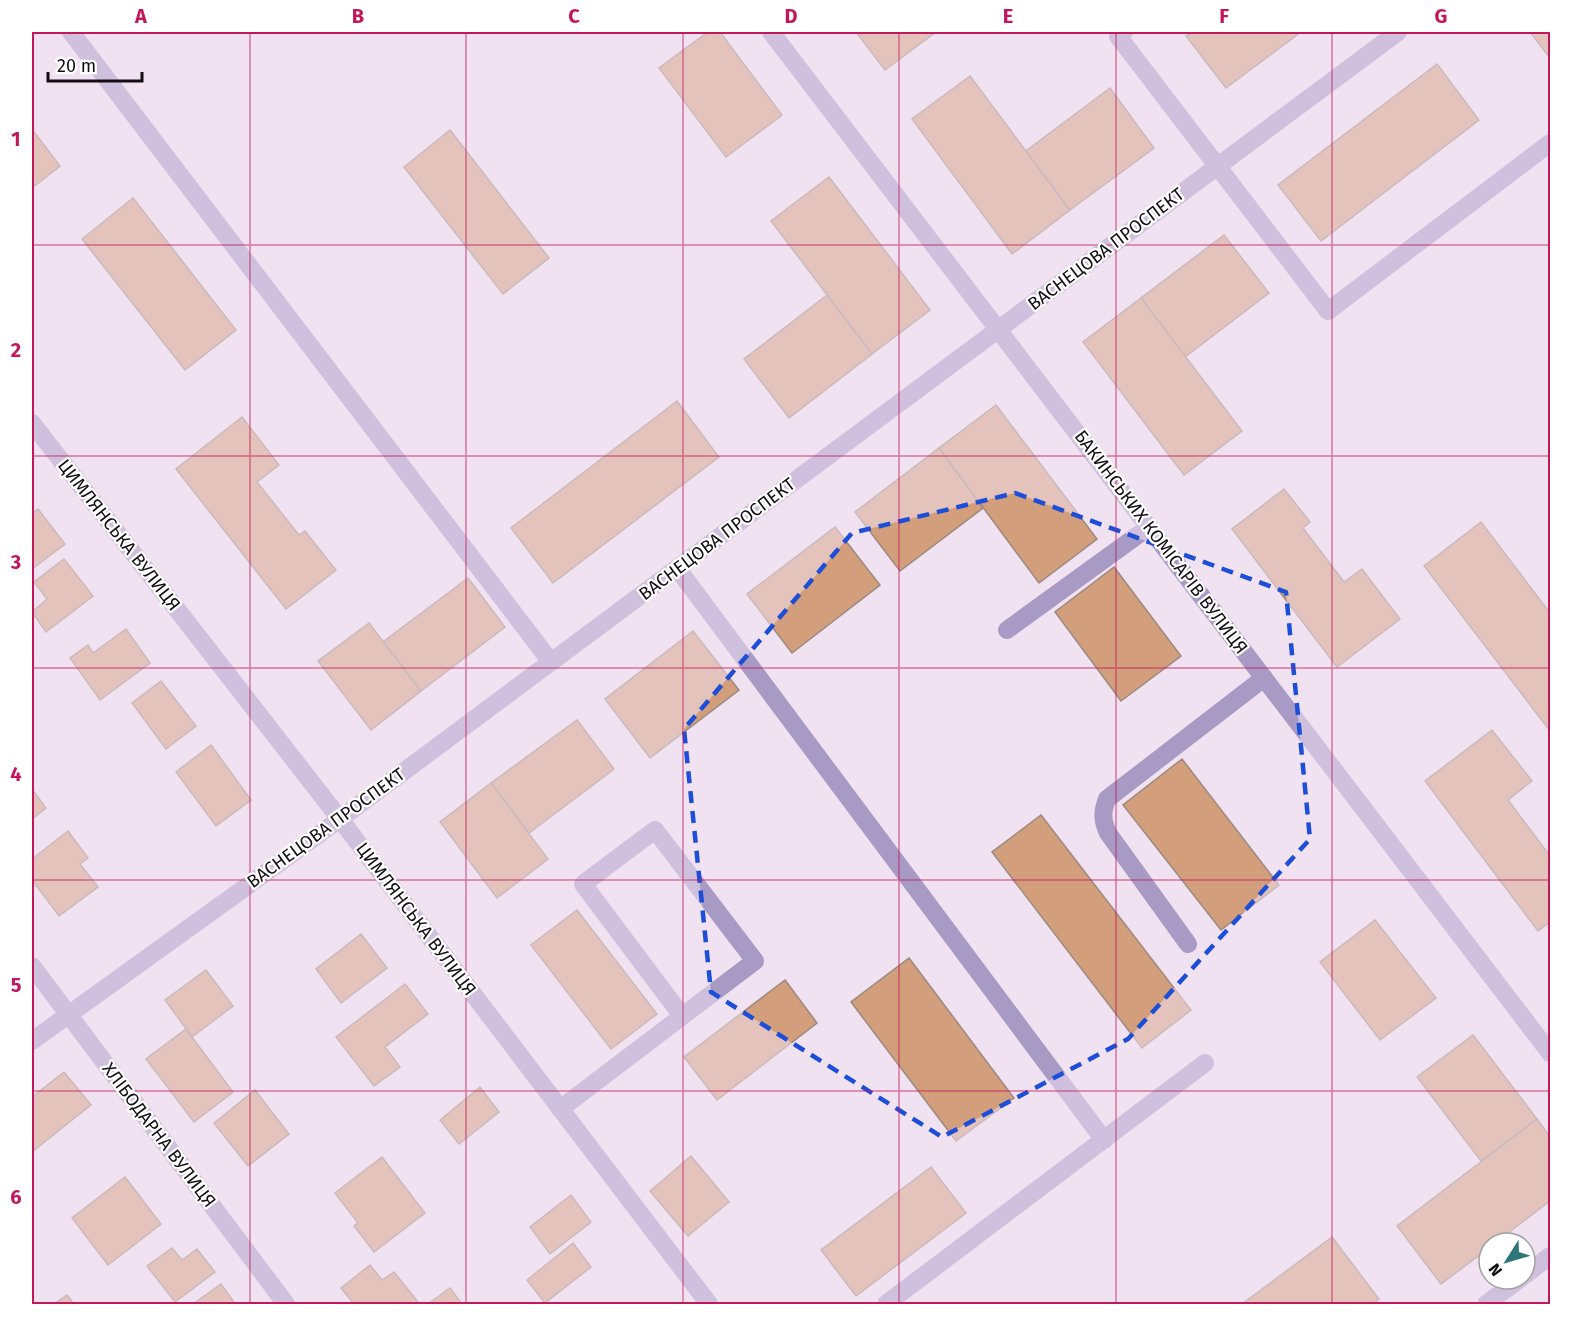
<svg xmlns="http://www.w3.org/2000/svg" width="1582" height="1336" viewBox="0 0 1582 1336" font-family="'Fira Sans',sans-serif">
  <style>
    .building { fill: #d29e7c; stroke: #9b8a80; stroke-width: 1.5 }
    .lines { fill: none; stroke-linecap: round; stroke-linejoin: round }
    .minor { stroke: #a79ac5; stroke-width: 18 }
    .marked { fill: none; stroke: #1d4ed8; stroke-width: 4.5; stroke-dasharray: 12 8; stroke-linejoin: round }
    .grid { fill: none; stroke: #c2185b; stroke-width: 1.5; stroke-opacity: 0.55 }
    .labels { text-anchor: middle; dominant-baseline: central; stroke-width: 4.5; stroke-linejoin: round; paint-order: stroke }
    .street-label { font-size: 18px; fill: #130e13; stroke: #fff }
    .neatline { fill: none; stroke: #c2185b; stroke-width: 2 }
    .grid-label { font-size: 20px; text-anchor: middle; font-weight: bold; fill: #c2185b }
  </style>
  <rect width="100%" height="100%" fill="#f0e2f0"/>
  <g class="building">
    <path d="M708,32H720L782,115L726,157L659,68Z"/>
    <path d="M856,32H936L885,70Z"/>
    <path d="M1193,32H1301L1226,88L1186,36Z"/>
    <path d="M1530,32H1550V58Z"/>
    <path d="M1437,64L1479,120L1321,241L1278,185Z"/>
    <path d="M970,76L1070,210L1012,254L912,119Z"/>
    <path d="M1110,88L1154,148L1070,210L1026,151Z"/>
    <path d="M32,129L60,166L32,188Z"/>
    <path d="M450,130L549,258L503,294L404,167Z"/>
    <path d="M829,177L930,310L872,354L771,221Z"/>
    <path d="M133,198L236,330L185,370L82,239Z"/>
    <path d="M1224,235L1269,293L1185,357L1141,298Z"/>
    <path d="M827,295L872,354L789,418L744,359Z"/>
    <path d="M1141,298L1242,431L1184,475L1083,342Z"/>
    <path d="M677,401L719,457L553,583L511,528Z"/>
    <path d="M996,405L1097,539L1039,583L939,448Z"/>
    <path d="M242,417L279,465L257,482L299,535L305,531L336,570L286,609L176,469Z"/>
    <path d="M939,448L983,508L900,571L855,512Z"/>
    <path d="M1284,489L1310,522L1303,528L1344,582L1362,569L1400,619L1337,667L1232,529Z"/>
    <path d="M38,509L65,544L32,569V514Z"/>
    <path d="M1481,522L1550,613V731L1424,566Z"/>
    <path d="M835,527L880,585L792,653L747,594Z"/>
    <path d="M64,559L93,596L46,632L32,612L47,599L34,582Z"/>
    <path d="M1114,567L1181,656L1121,701L1055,612Z"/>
    <path d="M468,578L505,627L421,691L383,642Z"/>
    <path d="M369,623L421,691L371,730L318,661Z"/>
    <path d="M126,629L150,663L100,700L70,658L88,645L93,653Z"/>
    <path d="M693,631L739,690L650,758L605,699Z"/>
    <path d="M161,681L196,726L166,749L132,703Z"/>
    <path d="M577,720L614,769L529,833L491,783Z"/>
    <path d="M1492,730L1532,781L1508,800L1550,856V922L1538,931L1425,781Z"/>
    <path d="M211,745L251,800L216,826L176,772Z"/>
    <path d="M1182,759L1279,885L1221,930L1123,805Z"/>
    <path d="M491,783L548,859L497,898L440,822Z"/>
    <path d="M32,789L46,808L32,819Z"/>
    <path d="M1041,815L1191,1010L1142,1048L992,852Z"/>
    <path d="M68,831L88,858L80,864L98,887L59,916L32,880V859Z"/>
    <path d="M577,910L657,1014L611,1049L531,945Z"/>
    <path d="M1375,920L1436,998L1380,1040L1320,962Z"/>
    <path d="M361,934L387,968L341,1003L316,969Z"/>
    <path d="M909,958L1014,1098L956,1141L851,1002Z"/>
    <path d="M206,970L233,1006L192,1037L165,1000Z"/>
    <path d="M785,980L817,1023L717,1100L684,1057Z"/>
    <path d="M405,984L428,1014L385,1047L400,1067L374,1086L336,1037Z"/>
    <path d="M186,1029L233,1092L194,1122L146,1059Z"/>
    <path d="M1473,1035L1537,1119L1481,1161L1417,1077Z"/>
    <path d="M64,1072L91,1105L32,1152V1097Z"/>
    <path d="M480,1087L499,1112L459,1144L440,1120Z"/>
    <path d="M255,1090L289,1134L248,1166L214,1123Z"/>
    <path d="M1537,1119L1550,1137V1201L1495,1243H1489V1248L1441,1284L1397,1226Z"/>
    <path d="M691,1156L729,1202L688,1236L650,1191Z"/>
    <path d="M382,1157L425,1213L374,1252L354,1226L358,1223L335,1193Z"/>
    <path d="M931,1167L966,1213L856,1296L821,1250Z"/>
    <path d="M125,1177L161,1224L108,1265L72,1218Z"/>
    <path d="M571,1195L591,1222L550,1254L530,1227Z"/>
    <path d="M1332,1237L1379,1299L1372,1304H1242Z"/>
    <path d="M573,1243L591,1267L545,1303L527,1280Z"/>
    <path d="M172,1248L182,1260L197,1249L215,1272L175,1302L147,1266Z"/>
    <path d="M370,1265L382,1280L394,1272L418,1302L414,1304H354L341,1288Z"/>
    <path d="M221,1284L234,1302L231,1304H193Z"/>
    <path d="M450,1288L462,1304H428Z"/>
    <path d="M67,1295L74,1304H54Z"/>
  </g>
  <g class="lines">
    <g class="minor">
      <path d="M71,32L551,662"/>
      <path d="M771,32L1550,1053"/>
      <path d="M1124,32L1118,36L1328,311L1550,143"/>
      <path d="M32,423L340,819L709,1304"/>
      <path d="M677,568L1104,1140"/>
      <path d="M1007,630L1149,527"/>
      <path d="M1188,944L1108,833C1102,820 1102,812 1107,799L1264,678"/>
      <path d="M32,966L286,1304"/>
      <path d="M32,1041L340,819L1398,32"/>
      <path d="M560,1109L755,961L655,830L583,884L682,1016"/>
      <path d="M1525,1275L1550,1256"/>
      <path d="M886,1304L1205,1063"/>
      <path d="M1486,1304L1520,1279"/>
    </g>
  </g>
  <path d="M0 0H1582V1336H0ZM1015,493L1286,592L1310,839L1128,1039L942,1137L711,992L684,729L852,533Z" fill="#f0e2f0" fill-opacity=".55" fill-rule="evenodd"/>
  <path class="marked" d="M1015,493L1286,592L1310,839L1128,1039L942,1137L711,992L684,729L852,533Z"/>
  <path class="grid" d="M250,32V1304M466,32V1304M683,32V1304M899,32V1304M1116,32V1304M1332,32V1304M32,245H1550M32,456H1550M32,668H1550M32,880H1550M32,1091H1550"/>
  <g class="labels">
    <g class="street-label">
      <text transform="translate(1106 249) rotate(-37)">ВАСНЕЦОВА ПРОСПЕКТ</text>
      <text transform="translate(119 535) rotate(52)">ЦИМЛЯНСЬКА ВУЛИЦЯ</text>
      <text transform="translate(717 539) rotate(-37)">ВАСНЕЦОВА ПРОСПЕКТ</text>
      <text transform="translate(1161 542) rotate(53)">БАКИНСЬКИХ КОМІСАРІВ ВУЛИЦЯ</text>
      <text transform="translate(326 828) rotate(-36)">ВАСНЕЦОВА ПРОСПЕКТ</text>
      <text transform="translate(416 919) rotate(53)">ЦИМЛЯНСЬКА ВУЛИЦЯ</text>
      <text transform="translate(159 1135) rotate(53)">ХЛІБОДАРНА ВУЛИЦЯ</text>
    </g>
  </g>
  <rect width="1582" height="1336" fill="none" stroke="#ffffff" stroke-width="66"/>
  <g transform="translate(1507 1261) rotate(233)"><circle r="28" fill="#ffffff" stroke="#a19fa1" stroke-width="1.5"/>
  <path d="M0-4.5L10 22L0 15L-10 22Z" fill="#2d767a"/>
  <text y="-9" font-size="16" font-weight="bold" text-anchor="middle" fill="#130e13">N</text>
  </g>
  <path d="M48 72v9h94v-9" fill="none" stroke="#130e13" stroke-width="3"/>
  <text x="57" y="72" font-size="18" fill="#130e13" stroke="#ffffff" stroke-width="4.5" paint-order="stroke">20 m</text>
  <rect x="33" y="33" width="1516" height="1270" class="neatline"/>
  <g class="grid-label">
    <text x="141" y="23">A</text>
    <text x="358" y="23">B</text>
    <text x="574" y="23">C</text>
    <text x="791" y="23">D</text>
    <text x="1008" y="23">E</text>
    <text x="1224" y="23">F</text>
    <text x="1441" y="23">G</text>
    <text x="16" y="146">1</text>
    <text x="16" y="357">2</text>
    <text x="16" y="569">3</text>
    <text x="16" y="781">4</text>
    <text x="16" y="992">5</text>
    <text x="16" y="1204">6</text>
  </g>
</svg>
